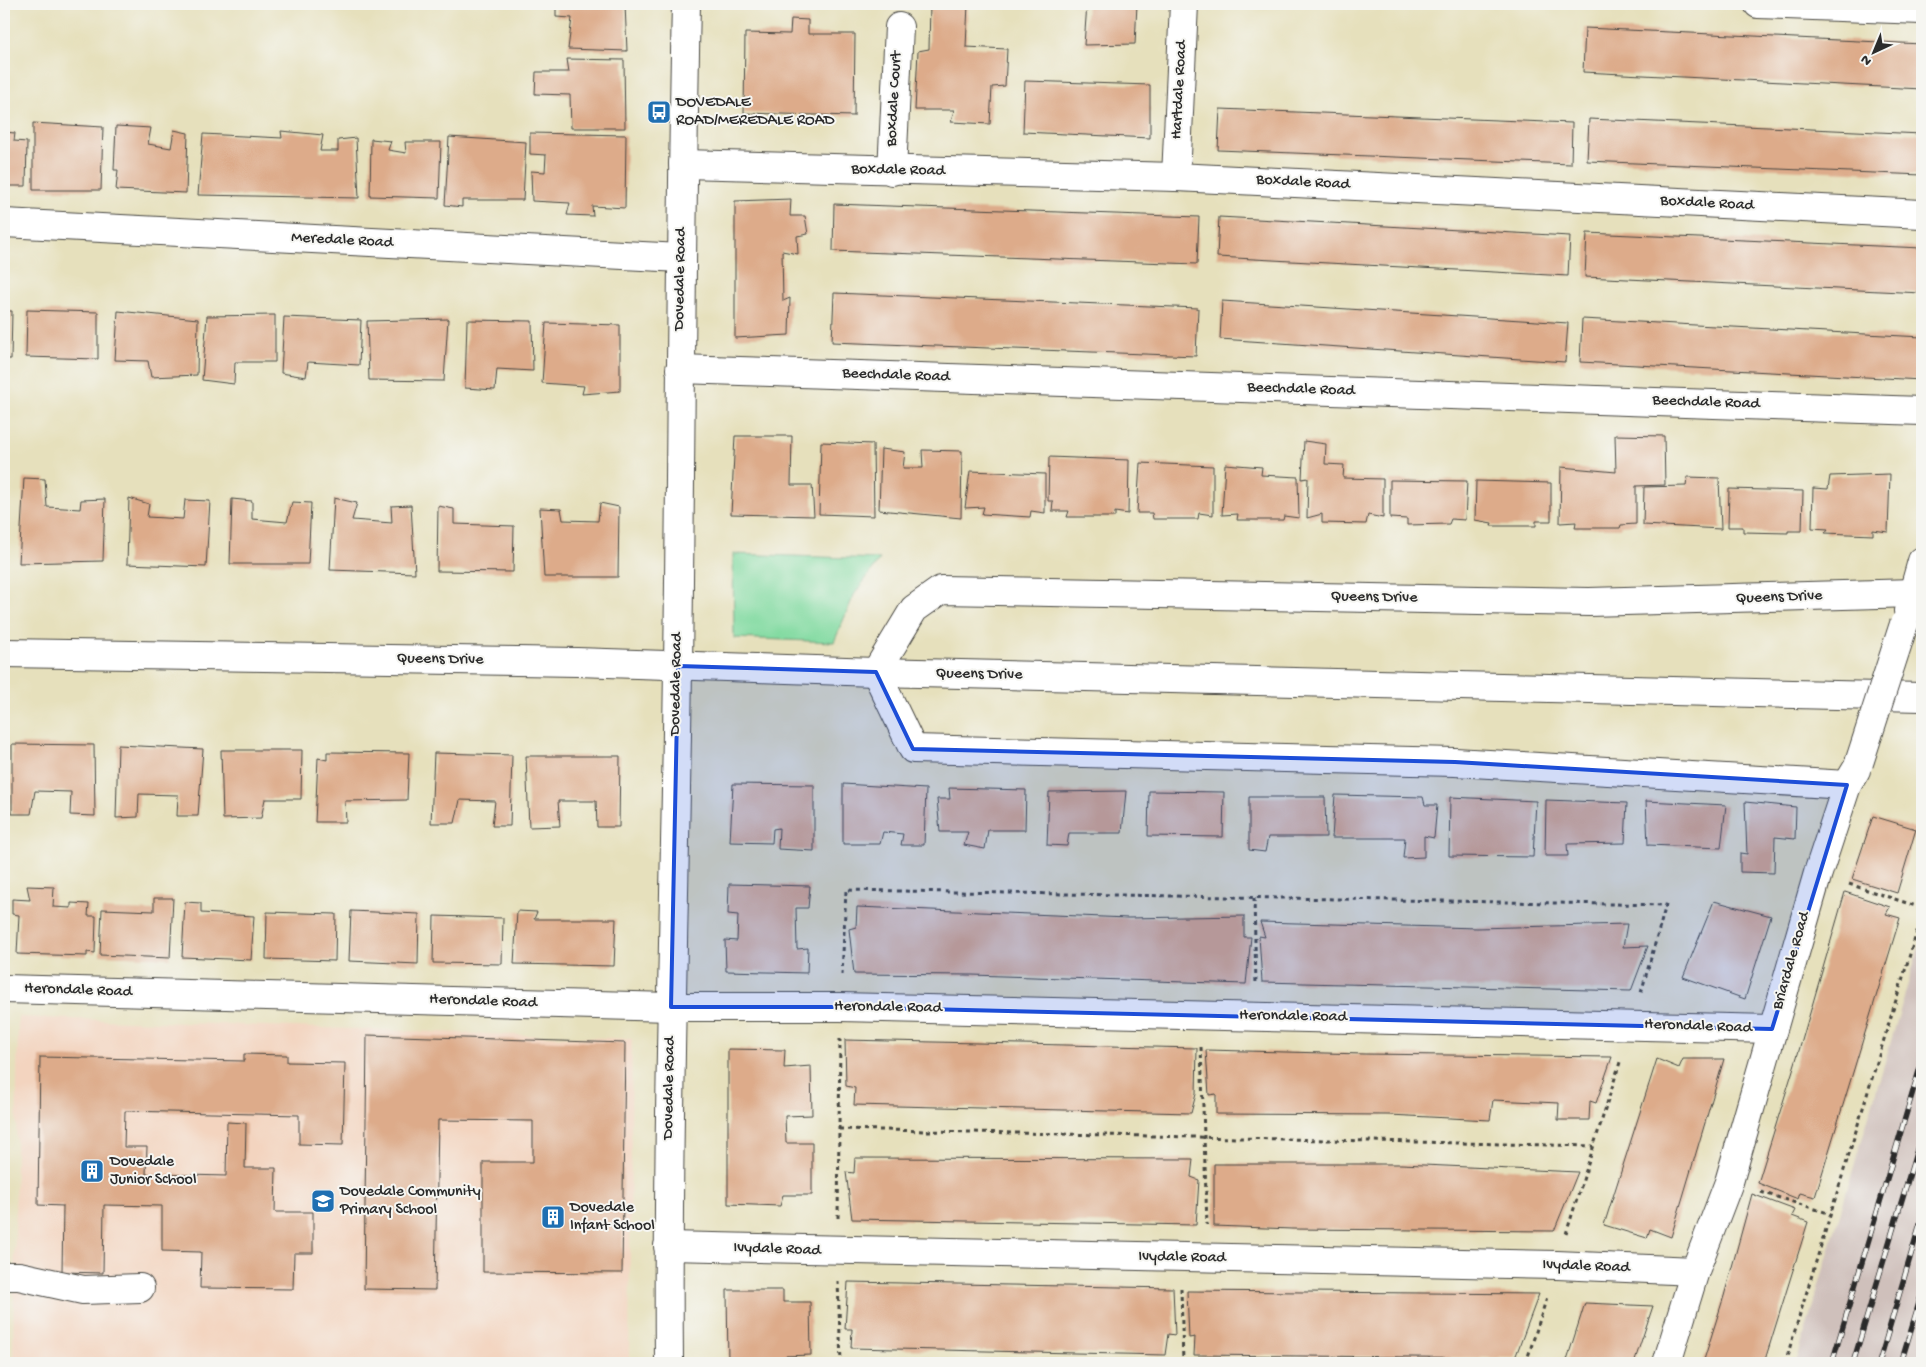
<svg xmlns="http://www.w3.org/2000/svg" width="1926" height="1367" viewBox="0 0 1926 1367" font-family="'Gochi Hand',sans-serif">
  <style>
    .built { fill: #f3d4bf }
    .industrial { fill: #cfc0bb }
    .green { fill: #81daa0; stroke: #568266 }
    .building { fill: #ddab8a }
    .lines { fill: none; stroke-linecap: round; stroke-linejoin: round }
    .minor-casing { stroke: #474641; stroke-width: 30 }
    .major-casing { stroke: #474641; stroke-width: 30 }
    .path { stroke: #474641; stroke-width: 3; stroke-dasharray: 4 4; stroke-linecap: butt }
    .minor { stroke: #fff; stroke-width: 28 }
    .major { stroke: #fff; stroke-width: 28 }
    .rail-casing { stroke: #2b2b2b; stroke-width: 5.5 }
    .rail { stroke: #f6f6f2; stroke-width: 4; stroke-dasharray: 11; stroke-linecap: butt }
    .minor-bridge-casing { stroke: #474641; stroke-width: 30; stroke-linecap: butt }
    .minor-bridge { stroke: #fff; stroke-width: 28 }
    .marked { fill: #1d4ed8; fill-opacity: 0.2; stroke: #1d4ed8; stroke-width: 4; stroke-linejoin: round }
    .labels { text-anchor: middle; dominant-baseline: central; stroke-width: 4; stroke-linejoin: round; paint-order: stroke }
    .street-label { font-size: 16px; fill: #2b2b2b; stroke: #f6f6f2 }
    .poi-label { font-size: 16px; fill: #2b2b2b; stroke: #f6f6f2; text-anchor: start }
  </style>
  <rect width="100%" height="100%" fill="#f6f6f2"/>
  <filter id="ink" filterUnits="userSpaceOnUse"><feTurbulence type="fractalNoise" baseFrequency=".02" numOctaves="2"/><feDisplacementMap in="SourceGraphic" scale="10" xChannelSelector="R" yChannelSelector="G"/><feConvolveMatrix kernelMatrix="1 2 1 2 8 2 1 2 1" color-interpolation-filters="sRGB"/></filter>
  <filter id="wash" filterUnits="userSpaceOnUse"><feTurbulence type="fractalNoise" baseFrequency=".0096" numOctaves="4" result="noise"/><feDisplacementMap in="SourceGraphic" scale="20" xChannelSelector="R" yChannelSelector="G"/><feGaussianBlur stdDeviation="1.12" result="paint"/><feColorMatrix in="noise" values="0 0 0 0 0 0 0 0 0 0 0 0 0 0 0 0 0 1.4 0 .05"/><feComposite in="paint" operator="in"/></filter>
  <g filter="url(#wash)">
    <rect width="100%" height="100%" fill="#e6e0bc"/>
    <path class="built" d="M18,1017L632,1039L629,1363H13Z"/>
    <path class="industrial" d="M1922,936V1363H1796L1816,1295Z"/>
    <path class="green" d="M733,554L880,559L854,595L834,642L734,638Z"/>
    <g id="blocks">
      <g class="building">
        <path d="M556,4H625L627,51L568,49L572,18L556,17Z"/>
        <path d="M930,4H968L966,47L1007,49L1005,86L992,87L990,124L951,122L954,110H915L918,51L929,49Z"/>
        <path d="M1087,4H1137L1135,44L1084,45Z"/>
        <path d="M791,19L808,20V34H855L854,116L744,113L745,33L790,34Z"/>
        <path d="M1585,28L1922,44V89L1583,72Z"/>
        <path d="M567,59L624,60L625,128H571L570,95L535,94L536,72H569Z"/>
        <path d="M1025,81L1150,85V138L1023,132Z"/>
        <path d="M1220,109L1572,123L1571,164L1218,150Z"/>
        <path d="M1589,119L1922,134V175L1587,161Z"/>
        <path d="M33,123L103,127L101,190H33Z"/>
        <path d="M116,126L151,128L148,144L171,148L174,130L188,133L186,193L116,190L118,170H114Z"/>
        <path d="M281,131L323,135L320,151H338V140L356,138L359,198L198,195L203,134L282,138Z"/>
        <path d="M4,132L15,133L14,141L27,142L26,186H4Z"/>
        <path d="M530,133L626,135L625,208L592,206L593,216L567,215L570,203L532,201L531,171L545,172L546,155L530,154Z"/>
        <path d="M449,137L526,142L523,200H462V207L445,205Z"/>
        <path d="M371,139L391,141L388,150L406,153L405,142H441L439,198L370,196Z"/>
        <path d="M791,199L790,216H805L808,234L797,236L798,254L782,251L783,301L790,298L789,335L735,338V201Z"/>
        <path d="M834,204L1199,217L1197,264L833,251Z"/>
        <path d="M1219,217L1570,236L1568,276L1217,257Z"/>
        <path d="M1587,233L1922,248V293L1585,277Z"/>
        <path d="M834,293L1198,308L1196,356L832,342Z"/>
        <path d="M1222,301L1568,323L1565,362L1220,339Z"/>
        <path d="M27,310L98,312V359L26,357Z"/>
        <path d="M4,311H12L11,359H4Z"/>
        <path d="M118,311L198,319L197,375L151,377L148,361L115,360Z"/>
        <path d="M275,315V362H235L234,384L202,380L207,316Z"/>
        <path d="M284,317L361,320L359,365L308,362L306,377L281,373Z"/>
        <path d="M448,319L444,381L369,380L367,321Z"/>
        <path d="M1582,319L1922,337V380L1580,362Z"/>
        <path d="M467,320L532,321L533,371L497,369L495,390L465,388Z"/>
        <path d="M546,323L620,325V391L582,394L584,386L542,383Z"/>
        <path d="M1615,435L1664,436L1665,485L1636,486V524L1621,525L1620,528H1575L1576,522L1560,523L1561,467L1616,472Z"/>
        <path d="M735,436H792L791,485H812L814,516L731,514Z"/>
        <path d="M1304,441L1326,444L1325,464L1344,465L1343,478L1383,479V518L1368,515L1366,524L1322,523V514L1307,518L1308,478L1302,479Z"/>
        <path d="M821,442L873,444L874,516L819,514Z"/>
        <path d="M881,449L905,452L903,468H923L922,450L962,451L961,518L879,510Z"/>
        <path d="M1049,457L1129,460L1128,514L1115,512V517H1067L1069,511H1052L1053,501H1048Z"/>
        <path d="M1140,463L1213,466V515L1199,513L1198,519H1153L1152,513H1137Z"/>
        <path d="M1225,464L1262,467L1261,475L1298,477L1299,518L1284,516L1283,520H1237L1238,514L1222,515Z"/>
        <path d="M970,471L1045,474V513L1031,511L1030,517L982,514L984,507L965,508Z"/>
        <path d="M1890,474L1888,532L1873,530V535L1825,533L1828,529L1812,528L1813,488L1828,489L1830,476Z"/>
        <path d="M1687,477L1719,478L1721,529L1643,525L1644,487L1686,486Z"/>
        <path d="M24,478L45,479L47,507L80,509L81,500L105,499L103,561L19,563Z"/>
        <path d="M1390,480L1467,481L1465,520L1451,519L1449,524L1407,525V519L1390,518Z"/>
        <path d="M1476,481L1551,483V521H1536V526H1491L1492,523L1475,520Z"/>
        <path d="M1729,489L1803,491L1802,531H1788V533L1743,532V527H1728Z"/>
        <path d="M129,498L149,504L147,517L183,519L185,500L210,501L206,567L127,564Z"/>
        <path d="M334,498L357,503L352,520L392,523L391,506L411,505L415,573L330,570Z"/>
        <path d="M232,499L252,501V519L287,522L292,502L311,503L308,564H230Z"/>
        <path d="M600,503L619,507L618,577H544L540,508L561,509L563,520L598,521Z"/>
        <path d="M438,506L454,509V524L514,526L513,572L437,571Z"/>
        <path d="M12,744L94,745L95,816L70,815L71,792L35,791L31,814H12Z"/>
        <path d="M118,745L203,749L198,816H177L178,795L139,794L138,817L116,818Z"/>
        <path d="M221,750H302L301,799H265L261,818L223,819Z"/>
        <path d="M327,752L409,753L407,800L345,801L346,822H315L318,758L327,760Z"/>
        <path d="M434,753L512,755L510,826H492L495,801L460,800L455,823H431Z"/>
        <path d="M526,756H620L619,827H597L596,801H558L560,826L529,827Z"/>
        <path d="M733,784L814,785V851L778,849L779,828L773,829L772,843L730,842Z"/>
        <path d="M843,784L926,789L924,845H901L903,834L883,832L880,844H843Z"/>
        <path d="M949,788L1026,790L1025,830H988L985,849L964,845L968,832H940L937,799H950Z"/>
        <path d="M1126,791L1122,833H1069L1067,846L1047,845L1049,792Z"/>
        <path d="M1149,791L1224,792L1223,837L1148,836Z"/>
        <path d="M1335,795L1423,797L1425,805H1437L1434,838L1424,836V857L1403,858L1405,838H1332Z"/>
        <path d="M1249,797H1325L1326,837H1268L1265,852L1249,850Z"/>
        <path d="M1450,797L1536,801L1533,857L1449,856Z"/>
        <path d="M1546,800L1627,803L1625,843L1567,844L1568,856H1545Z"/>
        <path d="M1646,801L1726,805L1721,848L1648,845Z"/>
        <path d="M1745,802L1796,807L1795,839L1775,837L1774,873L1740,872V853L1747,854Z"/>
        <path d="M1873,816L1916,829L1897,893L1852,879Z"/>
        <path d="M729,884L810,886L808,908H796L797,949L808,948L807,973L726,971L725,940L737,941L738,915L728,914Z"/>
        <path d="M27,886L54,887L53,907L71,908V903L89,904L88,916H96L95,953L87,952V956L17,954L19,915L12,914V899L30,900Z"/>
        <path d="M1845,892L1890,907L1886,914L1900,918L1815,1197L1800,1193L1798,1199L1758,1183L1801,1044Z"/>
        <path d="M154,898H173L170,958L100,955L102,909L154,911Z"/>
        <path d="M1714,901L1771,916L1745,999L1683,977Z"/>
        <path d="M185,902L201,903V913L254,916L251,960L182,957Z"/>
        <path d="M857,907L1128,918L1244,916V937H1251L1246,984L972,975L854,974L849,929L856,927Z"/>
        <path d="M351,911L419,914L418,964L349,961Z"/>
        <path d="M517,911L537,912L534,919H616L614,966L514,964Z"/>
        <path d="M267,912L336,914L335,961L266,959Z"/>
        <path d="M434,916L503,918L502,964L433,963Z"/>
        <path d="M1260,922L1477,928L1627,924L1623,947L1648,946L1631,991L1262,982L1259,936L1265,937Z"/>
        <path d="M367,1035L625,1043L622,1273L483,1272V1162H533V1121L438,1120L435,1290L364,1289Z"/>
        <path d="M845,1040L1197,1048L1196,1094L1191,1113L854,1105L855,1088L846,1086Z"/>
        <path d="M728,1049L785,1050L784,1068L811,1066L812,1115L785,1116L786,1143H812V1195H783L780,1206L728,1204Z"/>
        <path d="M1206,1050L1364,1054L1612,1057L1596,1103L1590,1101L1589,1120H1558L1559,1103L1493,1100L1490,1120L1389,1115L1216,1114V1094L1209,1095Z"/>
        <path d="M244,1054L287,1055V1062L345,1063L343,1145L299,1144V1115L125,1111L124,1147H147L146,1174L226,1176L227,1122L246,1123L245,1168H276L275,1212H313V1253H294L293,1289L200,1288L201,1252L162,1251V1206L104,1205L103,1273L62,1272L63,1206L38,1205L40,1057L244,1061Z"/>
        <path d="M1657,1059L1679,1068L1683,1059H1724L1671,1237L1650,1229L1647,1238L1604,1225Z"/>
        <path d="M855,1158L1193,1159L1191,1177L1199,1180L1196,1225L852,1219L846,1172L854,1173Z"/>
        <path d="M1214,1164H1401L1578,1172L1554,1231L1292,1229L1214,1226Z"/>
        <path d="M1752,1194L1795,1210L1792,1216L1808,1222L1764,1363H1703L1724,1296Z"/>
        <path d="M848,1282L1173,1288L1175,1335L1168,1334L1165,1355L851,1348L852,1329H845Z"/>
        <path d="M727,1290H783V1302H810L811,1355L785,1356V1363H728Z"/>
        <path d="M1187,1291L1539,1294L1515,1358L1194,1355L1195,1337L1189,1338Z"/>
        <path d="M1585,1303L1653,1306L1634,1363H1566Z"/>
      </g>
    </g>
  </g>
  <g filter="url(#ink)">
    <use href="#blocks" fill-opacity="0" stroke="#474641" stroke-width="1"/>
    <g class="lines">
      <g class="minor-casing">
        <g id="minor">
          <path d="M1758,4L1922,10"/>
          <path d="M683,164L1176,177L1922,214"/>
          <path d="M892,171L899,27"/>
          <path d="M1176,177L1184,4"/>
          <path d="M4,223L681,258"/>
          <path d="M680,369L1922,411"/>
          <path d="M1908,611L1922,561"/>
          <path d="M1847,785L1455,762L913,749L876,672L914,609L941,590L1589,602L1914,593"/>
          <path d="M4,989L671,1007H840L1772,1029"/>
          <path d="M668,1246L1557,1265L1695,1271"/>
          <path d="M4,1276H19L83,1290L140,1288"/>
          <path d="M669,1363C667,1131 675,899 678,666C681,446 681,225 686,4"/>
          <path d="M1667,1363L1695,1271L1729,1182L1818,873L1847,785L1856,770"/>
        </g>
      </g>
      <g class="major-casing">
        <path id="major" d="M4,653L577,662L876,672L1922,697"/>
      </g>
      <g class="path">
        <path d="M1849,884L1922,908"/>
        <path d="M1254,898L1256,986"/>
        <path d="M842,975L846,890L1666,905L1641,993"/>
        <path d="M1201,1047L1207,1225"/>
        <path d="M839,1129L1593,1146"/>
        <path d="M1761,1192L1831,1214"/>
        <path d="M838,1218L840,1039"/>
        <path d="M1566,1234L1621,1059"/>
        <path d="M838,1281L841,1363"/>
        <path d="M1181,1288L1183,1363"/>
        <path d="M1526,1363L1547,1297"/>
        <path d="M1785,1363L1922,915"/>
      </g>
      <use href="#minor" class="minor"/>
      <use href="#major" class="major"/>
      <g class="rail-casing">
        <g id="rail">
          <path d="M1832,1363L1922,1061"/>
          <path d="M1853,1363L1922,1133"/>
          <path d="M1879,1363L1922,1217"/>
          <path d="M1901,1363L1922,1293"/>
        </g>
      </g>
      <use href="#rail" class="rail"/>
      <g class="minor-bridge-casing">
        <path id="minor-bridge" d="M1859,763L1904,624"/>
      </g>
      <use href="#minor-bridge" class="minor-bridge"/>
    </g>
  </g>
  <path class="marked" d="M678,666L876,672L913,749L1455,762L1847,785L1772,1029L840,1007H671Z"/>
  <defs>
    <g id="bus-square" transform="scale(1.25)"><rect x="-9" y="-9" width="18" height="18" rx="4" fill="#1f6fb2" stroke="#f6f6f2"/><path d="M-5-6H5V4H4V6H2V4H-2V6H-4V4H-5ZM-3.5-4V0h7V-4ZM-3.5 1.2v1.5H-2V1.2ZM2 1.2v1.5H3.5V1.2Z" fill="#fff"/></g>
    <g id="building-square" transform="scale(1.25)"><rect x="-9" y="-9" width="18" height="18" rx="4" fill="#1f6fb2" stroke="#f6f6f2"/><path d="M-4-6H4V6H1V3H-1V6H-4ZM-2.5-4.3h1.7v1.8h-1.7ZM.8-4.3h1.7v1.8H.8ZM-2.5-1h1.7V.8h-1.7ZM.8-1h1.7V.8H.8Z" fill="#fff"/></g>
    <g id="school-square" transform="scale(1.25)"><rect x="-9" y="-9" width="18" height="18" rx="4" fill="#1f6fb2" stroke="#f6f6f2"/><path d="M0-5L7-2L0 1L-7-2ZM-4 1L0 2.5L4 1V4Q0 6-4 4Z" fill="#fff"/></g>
  </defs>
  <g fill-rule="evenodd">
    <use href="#bus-square" x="659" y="112"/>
    <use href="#building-square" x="92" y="1171"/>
    <use href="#school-square" x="323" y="1201"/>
    <use href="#building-square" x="553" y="1217"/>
  </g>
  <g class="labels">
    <g class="street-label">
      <text transform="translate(1180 90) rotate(-87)">Hartdale Road</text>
      <text transform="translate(895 99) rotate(-87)">Boxdale Court</text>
      <text transform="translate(898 171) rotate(1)">Boxdale Road</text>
      <text transform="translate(1303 183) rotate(3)">Boxdale Road</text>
      <text transform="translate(1707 204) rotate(3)">Boxdale Road</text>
      <text transform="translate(342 241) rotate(3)">Meredale Road</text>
      <text transform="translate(681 279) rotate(-89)">Dovedale Road</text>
      <text transform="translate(896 376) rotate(2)">Beechdale Road</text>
      <text transform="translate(1301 390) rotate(2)">Beechdale Road</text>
      <text transform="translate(1706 403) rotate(2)">Beechdale Road</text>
      <text transform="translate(1374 598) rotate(1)">Queens Drive</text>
      <text transform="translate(1779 598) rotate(-2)">Queens Drive</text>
      <text transform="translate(440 660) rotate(1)">Queens Drive</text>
      <text transform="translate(979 675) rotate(1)">Queens Drive</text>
      <text transform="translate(677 684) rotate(-89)">Dovedale Road</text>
      <text transform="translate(1792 961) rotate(-74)">Briardale Road</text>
      <text transform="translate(78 991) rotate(2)">Herondale Road</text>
      <text transform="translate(483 1002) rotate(2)">Herondale Road</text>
      <text transform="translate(888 1008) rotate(1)">Herondale Road</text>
      <text transform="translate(1293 1017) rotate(1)">Herondale Road</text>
      <text transform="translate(1698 1027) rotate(2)">Herondale Road</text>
      <text transform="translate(670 1088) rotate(-89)">Dovedale Road</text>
      <text transform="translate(777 1250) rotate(2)">Ivydale Road</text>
      <text transform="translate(1182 1258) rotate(1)">Ivydale Road</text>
      <text transform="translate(1586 1267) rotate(2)">Ivydale Road</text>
    </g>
    <g class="poi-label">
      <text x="676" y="103">DOVEDALE<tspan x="676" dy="18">ROAD/MEREDALE ROAD</tspan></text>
      <text x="110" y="1162">Dovedale<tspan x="110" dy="18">Junior School</tspan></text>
      <text x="340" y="1192">Dovedale Community<tspan x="340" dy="18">Primary School</tspan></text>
      <text x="570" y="1208">Dovedale<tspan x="570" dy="18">Infant School</tspan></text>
    </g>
  </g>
  <rect width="1926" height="1367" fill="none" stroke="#f6f6f2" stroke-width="20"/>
  <g transform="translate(1874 52) rotate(224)" stroke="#f6f6f2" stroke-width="4" paint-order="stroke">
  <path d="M0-4L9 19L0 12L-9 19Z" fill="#2b2b2b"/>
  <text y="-8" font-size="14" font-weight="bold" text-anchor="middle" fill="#2b2b2b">N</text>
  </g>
</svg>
